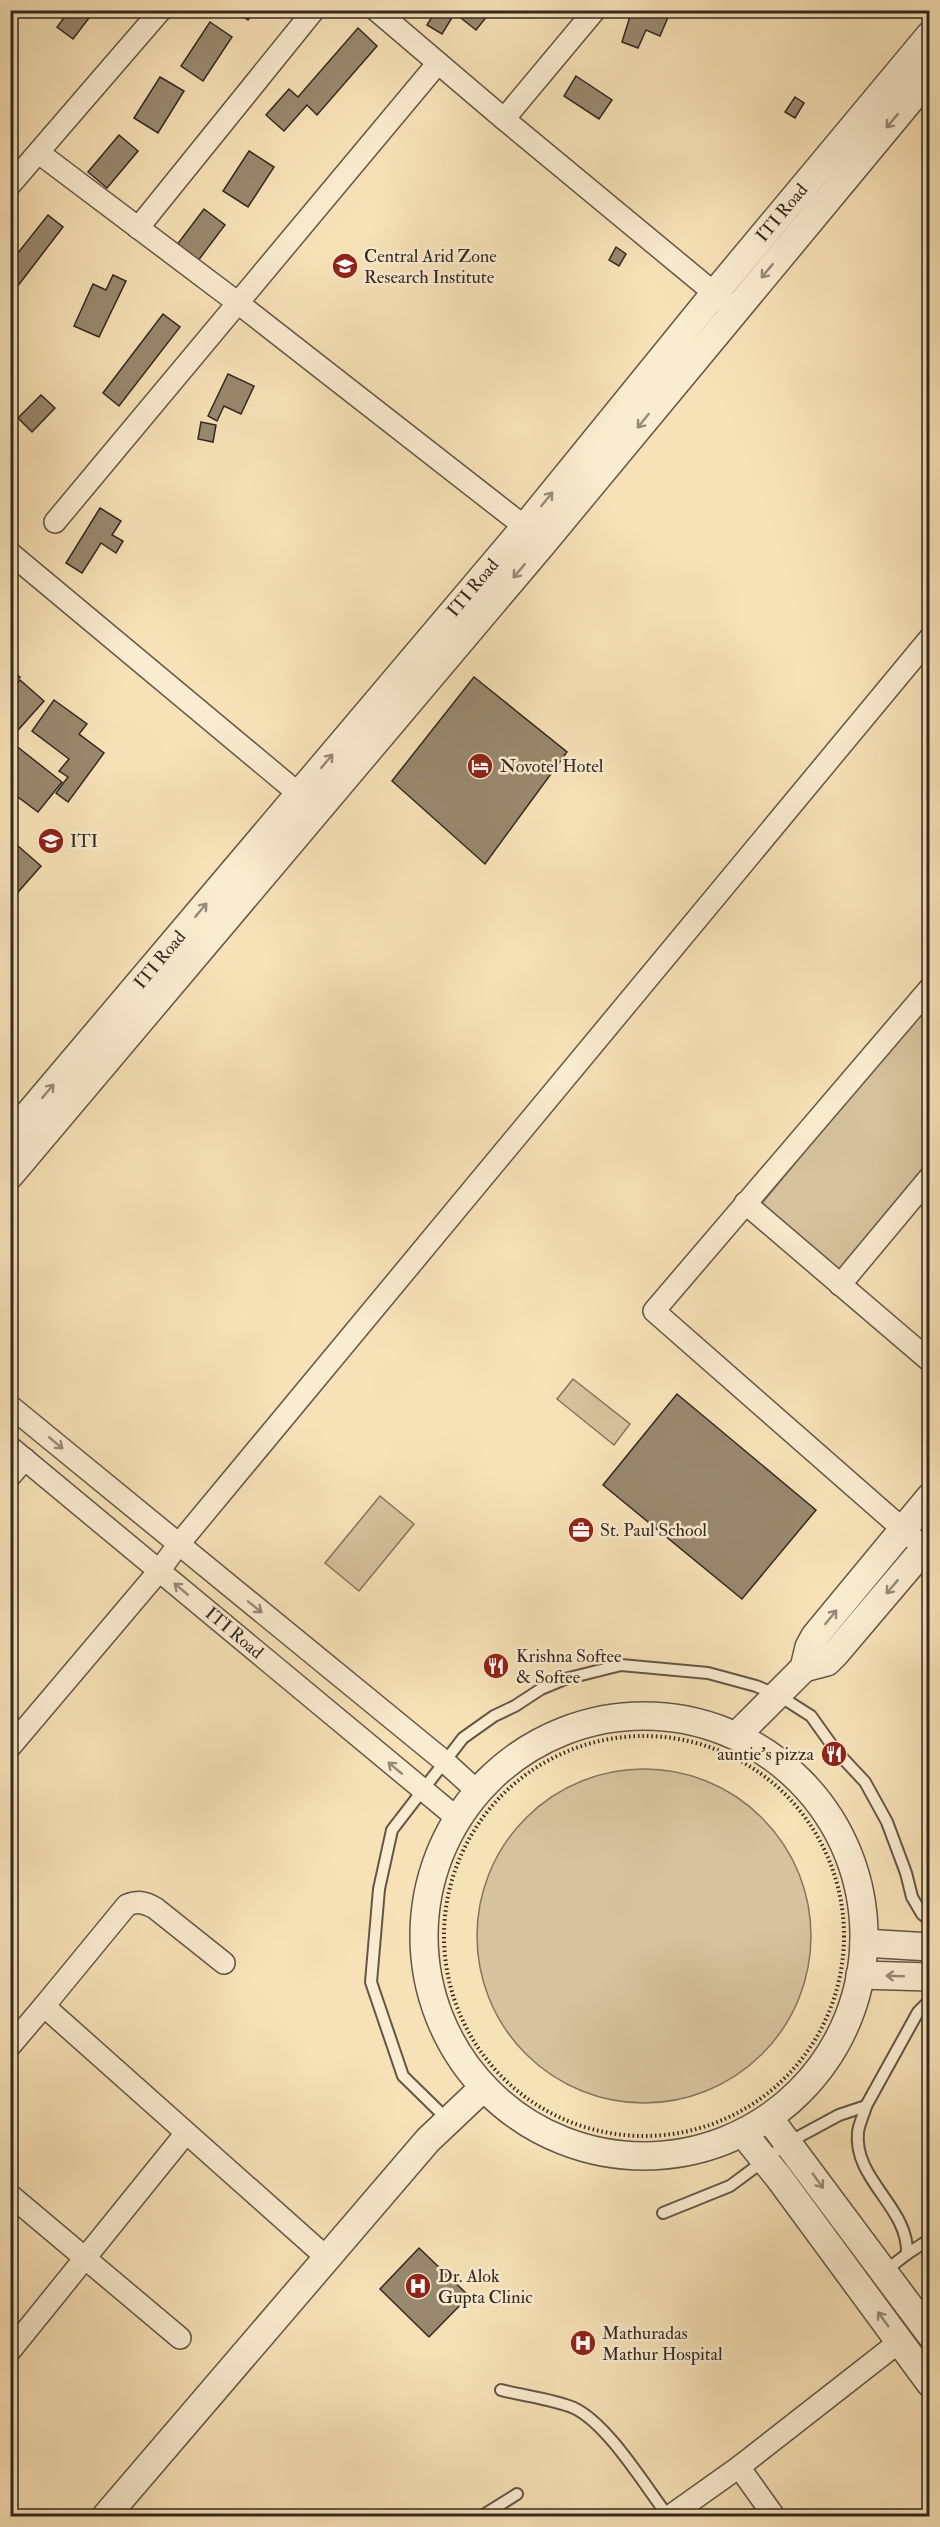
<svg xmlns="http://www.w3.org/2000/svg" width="940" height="2527" viewBox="0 0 940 2527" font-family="'IM FELL Double Pica',serif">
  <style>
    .green { fill: #d6c29d; stroke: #84755e; stroke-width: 1.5 }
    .building { fill: #99896f; stroke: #332820; stroke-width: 1.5 }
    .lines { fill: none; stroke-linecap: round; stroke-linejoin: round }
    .service-casing { stroke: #645646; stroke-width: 14 }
    .minor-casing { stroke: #645646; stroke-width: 24 }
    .tertiary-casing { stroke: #645646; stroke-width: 30 }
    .path { stroke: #332820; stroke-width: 4; stroke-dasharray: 1.5 3; stroke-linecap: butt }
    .service { stroke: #faecd0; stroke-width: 10 }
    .minor { stroke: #faecd0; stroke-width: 21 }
    .tertiary { stroke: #faecd0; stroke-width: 27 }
    .oneway { stroke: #968a78 }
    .labels { text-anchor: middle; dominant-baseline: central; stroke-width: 5; stroke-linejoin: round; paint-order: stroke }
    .street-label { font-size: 18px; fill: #332820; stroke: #faecd0 }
    .poi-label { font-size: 18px; fill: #332820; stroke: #faecd0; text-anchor: start }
  </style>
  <rect width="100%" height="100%" fill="#f7e2b7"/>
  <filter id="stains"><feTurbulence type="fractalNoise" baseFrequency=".00333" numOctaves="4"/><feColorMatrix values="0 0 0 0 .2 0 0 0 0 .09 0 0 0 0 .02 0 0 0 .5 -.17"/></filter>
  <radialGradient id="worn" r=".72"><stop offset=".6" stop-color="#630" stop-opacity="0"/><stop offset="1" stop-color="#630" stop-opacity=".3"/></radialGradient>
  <g class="green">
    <path d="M929,1001V1162L837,1273L759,1207Z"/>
    <path d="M573,1379L630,1424L614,1445L557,1399Z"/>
    <path d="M380,1496L414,1524L359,1591L325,1563Z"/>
    <circle cx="644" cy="1936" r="167"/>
  </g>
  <g class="building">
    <path d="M70,10H95L73,39L57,27Z"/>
    <path d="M233,10H254L248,20Z"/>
    <path d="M436,10H444L453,16L442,34L427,25Z"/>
    <path d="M461,10H492L476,30L457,15Z"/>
    <path d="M632,10H658L669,15L660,36L646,30L638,48L622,42Z"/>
    <path d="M210,22L232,37L203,81L181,66Z"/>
    <path d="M358,28L377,46L317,115L307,105L284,131L266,115L289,89L298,97Z"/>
    <path d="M576,76L612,100L599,119L564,96Z"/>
    <path d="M160,77L184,91L158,133L134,118Z"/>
    <path d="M795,97L804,103L795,118L785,112Z"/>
    <path d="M119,135L138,151L107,188L88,172Z"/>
    <path d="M249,151L274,167L248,207L223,191Z"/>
    <path d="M204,209L225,225L194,266L173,250Z"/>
    <path d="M48,215L63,227L10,296V263Z"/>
    <path d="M616,247L626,254L619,266L609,260Z"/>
    <path d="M113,275L126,281L99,337L74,326L93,284L106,290Z"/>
    <path d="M163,314L180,327L119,406L103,393Z"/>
    <path d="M228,374L254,386L241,414L224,406L217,421L208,416Z"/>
    <path d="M41,395L55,408L32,432L18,418Z"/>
    <path d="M201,422L216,425L213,442L198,439Z"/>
    <path d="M100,508L121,521L112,535L123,541L116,553L101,543L82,573L66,563Z"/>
    <path d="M10,669L20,677L10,688Z"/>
    <path d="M474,677L567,752L485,864L392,781Z"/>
    <path d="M20,680L44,701L10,739V691Z"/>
    <path d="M54,700L87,724L79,734L104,753L68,802L56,793L68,777L59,771L69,759L32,731Z"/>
    <path d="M10,741L62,782L38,812L10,791Z"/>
    <path d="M10,839L41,866L19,891L10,909Z"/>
    <path d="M677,1394L816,1510L742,1599L603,1485Z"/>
    <path d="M419,2248L469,2296L429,2337L380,2289Z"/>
  </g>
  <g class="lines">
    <g class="service-casing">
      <g id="service">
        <path d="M866,2106C864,2114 859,2124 858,2132C853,2180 909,2207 907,2254L885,2271"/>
        <path d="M448,2120L403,2076L371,1982L379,1889L392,1830L463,1738L494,1716L515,1706L541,1689L565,1679L621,1665L708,1673L756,1686L778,1695L811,1716L836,1751L865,1782L887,1822L906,1873L912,1897L922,1914L930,1921"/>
        <path d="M663,2213L730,2186L789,2142L839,2115L866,2106L918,2012L930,2000"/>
        <path d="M907,2254L930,2239"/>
        <path d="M501,2390C524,2396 552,2399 574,2408C608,2424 645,2486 668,2516"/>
        <path d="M482,2516L517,2494"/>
      </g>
    </g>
    <g class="minor-casing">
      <g id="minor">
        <path d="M376,10L504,119L595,10"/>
        <path d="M504,119L725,302"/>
        <path d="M39,153L238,303L525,527"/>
        <path d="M10,185L161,10"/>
        <path d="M138,228L314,10"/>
        <path d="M55,522L438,63"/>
        <path d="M10,553L299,794"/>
        <path d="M745,1203L930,1361"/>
        <path d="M840,1285L930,1177"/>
        <path d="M10,1406L444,1761L477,1791"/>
        <path d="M10,1447L457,1818"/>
        <path d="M10,1476L25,1459"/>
        <path d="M914,1539L654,1311L930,988"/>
        <path d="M10,1747L159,1571L178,1545L930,638"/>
        <path d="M44,2006L127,1905C138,1901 144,1902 155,1908L224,1963"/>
        <path d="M10,2046L44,2006L326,2257"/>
        <path d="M10,2195L180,2338"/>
        <path d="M10,2351L186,2133"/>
        <path d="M670,2516L739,2467"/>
        <path d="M774,2516L739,2467L899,2342"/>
      </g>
    </g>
    <g class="tertiary-casing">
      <g id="tertiary">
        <path d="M10,1136L525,527L715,293L930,35"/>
        <path d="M10,1175L544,542L930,76"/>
        <path d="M804,1668L827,1662L835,1654L930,1542"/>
        <circle cx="644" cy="1936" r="220"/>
        <path d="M737,1735L804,1668L809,1647L815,1636L930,1497"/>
        <path d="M864,1943L930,1947"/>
        <path d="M860,1975L930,1977"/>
        <path d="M769,2118L930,2334"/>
        <path d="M743,2133L780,2179L930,2383"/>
        <path d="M106,2516L428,2140L483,2088"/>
      </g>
    </g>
    <circle class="path" cx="644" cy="1936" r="200"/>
    <use href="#service" class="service"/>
    <use href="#minor" class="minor"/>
    <use href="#tertiary" class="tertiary"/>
  </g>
  <defs><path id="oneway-shaft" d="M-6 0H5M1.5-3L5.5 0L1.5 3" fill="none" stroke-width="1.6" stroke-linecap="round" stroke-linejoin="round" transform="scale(1.5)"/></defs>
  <g class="oneway">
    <use href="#oneway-shaft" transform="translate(892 121) rotate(130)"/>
    <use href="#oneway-shaft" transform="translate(767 271) rotate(130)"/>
    <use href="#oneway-shaft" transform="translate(643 421) rotate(129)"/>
    <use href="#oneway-shaft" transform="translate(547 499) rotate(-51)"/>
    <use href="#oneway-shaft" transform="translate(519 571) rotate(130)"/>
    <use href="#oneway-shaft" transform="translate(327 761) rotate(-50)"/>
    <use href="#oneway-shaft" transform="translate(201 910) rotate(-50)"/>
    <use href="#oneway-shaft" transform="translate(48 1091) rotate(-50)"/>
    <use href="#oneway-shaft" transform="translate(56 1443) rotate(40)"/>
    <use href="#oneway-shaft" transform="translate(892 1587) rotate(130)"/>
    <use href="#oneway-shaft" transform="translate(181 1589) rotate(-140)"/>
    <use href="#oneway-shaft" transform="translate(255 1607) rotate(39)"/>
    <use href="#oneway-shaft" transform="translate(831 1617) rotate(-51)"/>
    <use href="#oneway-shaft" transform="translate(395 1768) rotate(-140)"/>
    <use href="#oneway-shaft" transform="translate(895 1976) rotate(-178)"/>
    <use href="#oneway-shaft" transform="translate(818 2181) rotate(54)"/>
    <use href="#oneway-shaft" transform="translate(883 2319) rotate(-126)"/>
  </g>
  <defs>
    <g id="university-disc" transform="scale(1.35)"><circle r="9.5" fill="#8f2418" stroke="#faecd0"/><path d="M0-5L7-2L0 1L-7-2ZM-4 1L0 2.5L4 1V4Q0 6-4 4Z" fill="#fff"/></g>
    <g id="hotel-disc" transform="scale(1.35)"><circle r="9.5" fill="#8f2418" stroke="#faecd0"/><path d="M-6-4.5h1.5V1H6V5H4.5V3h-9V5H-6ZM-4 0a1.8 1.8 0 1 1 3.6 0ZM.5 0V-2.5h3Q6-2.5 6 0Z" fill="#fff"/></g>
    <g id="office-disc" transform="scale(1.35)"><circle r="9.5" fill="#8f2418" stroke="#faecd0"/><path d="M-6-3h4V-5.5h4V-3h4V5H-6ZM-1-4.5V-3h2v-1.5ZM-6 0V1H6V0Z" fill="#fff"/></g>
    <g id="restaurant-disc" transform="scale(1.35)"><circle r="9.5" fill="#8f2418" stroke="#faecd0"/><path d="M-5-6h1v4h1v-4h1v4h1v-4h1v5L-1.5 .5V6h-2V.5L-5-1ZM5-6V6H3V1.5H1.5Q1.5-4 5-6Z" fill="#fff"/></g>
    <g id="hospital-disc" transform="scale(1.35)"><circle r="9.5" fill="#8f2418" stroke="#faecd0"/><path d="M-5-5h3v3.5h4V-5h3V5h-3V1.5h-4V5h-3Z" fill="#fff"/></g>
  </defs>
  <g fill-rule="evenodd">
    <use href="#university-disc" x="345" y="266"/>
    <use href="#hotel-disc" x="480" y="766"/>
    <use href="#university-disc" x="51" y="841"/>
    <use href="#office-disc" x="581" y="1530"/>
    <use href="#restaurant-disc" x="496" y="1666"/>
    <use href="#restaurant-disc" x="834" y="1754"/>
    <use href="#hospital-disc" x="418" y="2286"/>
    <use href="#hospital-disc" x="583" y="2343"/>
  </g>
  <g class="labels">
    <g class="street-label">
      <text transform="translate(782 213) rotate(-50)">ITI Road</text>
      <text transform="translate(473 588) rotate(-50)">ITI Road</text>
      <text transform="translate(160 960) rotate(-50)">ITI Road</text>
      <text transform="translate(234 1633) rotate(40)">ITI Road</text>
    </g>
    <g class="poi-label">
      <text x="364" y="256">Central Arid Zone<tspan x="364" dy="21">Research Institute</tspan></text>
      <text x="500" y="766">Novotel Hotel</text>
      <text x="70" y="841">ITI</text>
      <text x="600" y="1530">St. Paul School</text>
      <text x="516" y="1656">Krishna Softee<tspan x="516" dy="21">&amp; Softee</tspan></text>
      <text x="814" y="1754" text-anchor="end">auntie's pizza</text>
      <text x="438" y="2276">Dr. Alok<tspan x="438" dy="21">Gupta Clinic</tspan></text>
      <text x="602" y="2333">Mathuradas<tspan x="602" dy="21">Mathur Hospital</tspan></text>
    </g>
  </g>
  <rect width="940" height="2527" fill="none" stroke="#f7e2b7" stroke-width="36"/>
  <rect x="12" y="12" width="916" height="2503" fill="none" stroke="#332820" stroke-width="3"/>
  <rect x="18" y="18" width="904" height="2491" fill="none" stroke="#332820" stroke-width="1.5"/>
  <rect width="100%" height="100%" filter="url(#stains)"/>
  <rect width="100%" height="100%" fill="url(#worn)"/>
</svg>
